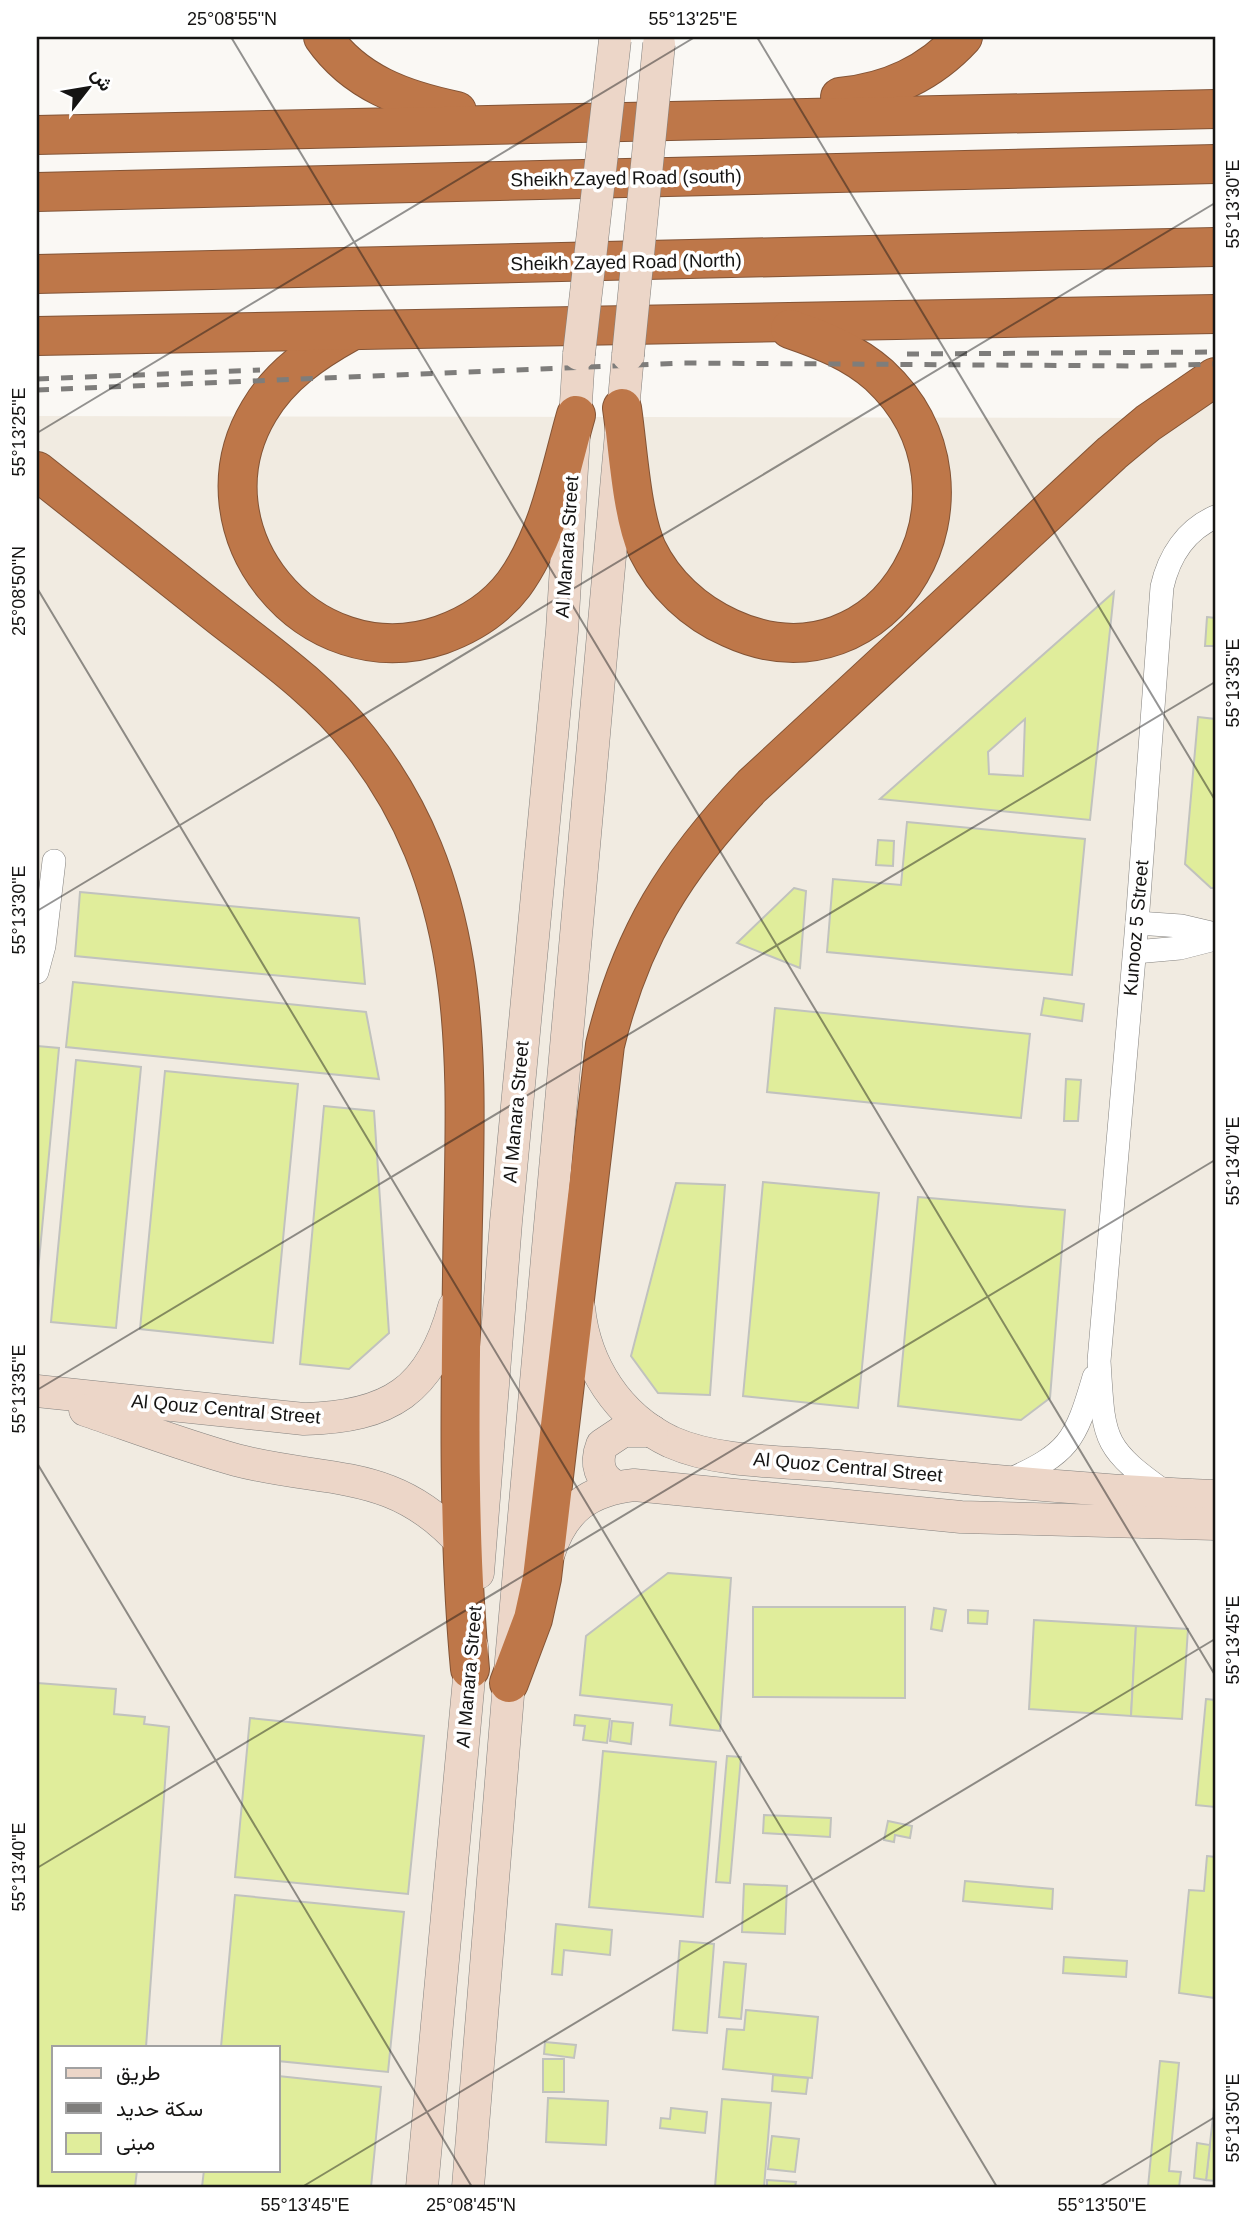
<svg xmlns="http://www.w3.org/2000/svg" width="1252" height="2224" viewBox="0 0 1252 2224" font-family="Helvetica,Vazirmatn,sans-serif">
  <style>
    .built { fill: #f1ebe1; fill-rule: evenodd }
    .building { fill: #e0ed9b; stroke: #c1c2be; stroke-width: 2; fill-rule: evenodd }
    .lines { fill: none; stroke-linecap: round; stroke-linejoin: round }
    .street-casing { stroke: #84827f; stroke-width: 24 }
    .secondary-casing { stroke: #84827f; stroke-width: 33 }
    .highway-casing { stroke: #835436; stroke-width: 40 }
    .street { stroke: #fff; stroke-width: 23 }
    .secondary { stroke: #ecd6c8; stroke-width: 32 }
    .highway { stroke: #be7749; stroke-width: 38 }
    .rail { stroke: #7e7d7b; stroke-width: 5; stroke-dasharray: 12 12; stroke-linecap: butt }
    .secondary-bridge-casing { stroke: #84827f; stroke-width: 33; stroke-linecap: butt }
    .secondary-bridge { stroke: #ecd6c8; stroke-width: 32 }
    .ticks { fill: none; stroke: #151413; stroke-width: 2; stroke-opacity: 0.45 }
    .labels { text-anchor: middle; dominant-baseline: central; stroke-width: 7; stroke-linejoin: round; paint-order: stroke }
    .street-label { font-size: 19px; fill: #151413; stroke: #fff }
    .neatline { fill: none; stroke: #151413; stroke-width: 2.5 }
    .ticks-label { font-size: 18px; text-anchor: middle; fill: #151413 }
  </style>
  <rect width="100%" height="100%" fill="#faf8f4"/>
  <path class="built" d="M1215,365V2187H37V416L1166,418ZM54,2047H278V2170H54Z"/>
  <g class="building">
    <path d="M1114,592L1090,820L880,799ZM1025,719L1023,776L989,774L988,752Z"/>
    <path d="M1207,617L1215,618V646H1205Z"/>
    <path d="M1198,717L1215,719V888H1211L1185,864Z"/>
    <path d="M907,822L1085,839L1072,975L827,952L833,879L901,885Z"/>
    <path d="M878,840L894,841L893,866L876,865Z"/>
    <path d="M794,888L806,891L800,968L737,943Z"/>
    <path d="M80,892L359,918L365,984L75,956Z"/>
    <path d="M73,982L366,1012L379,1079L66,1047Z"/>
    <path d="M1044,998L1084,1004L1082,1021L1041,1015Z"/>
    <path d="M775,1008L1030,1034L1021,1118L767,1092Z"/>
    <path d="M37,1046L59,1048L37,1282Z"/>
    <path d="M76,1060L141,1067L116,1328L51,1322Z"/>
    <path d="M165,1071L298,1084L273,1343L140,1329Z"/>
    <path d="M1066,1079L1081,1080L1078,1121H1064Z"/>
    <path d="M324,1106L374,1111L389,1333L349,1369L300,1364Z"/>
    <path d="M763,1182L879,1193L858,1408L743,1396Z"/>
    <path d="M676,1183L725,1185L710,1395L658,1393L631,1356Z"/>
    <path d="M918,1197L1065,1210L1050,1398L1021,1420L898,1406Z"/>
    <path d="M668,1573L731,1578L720,1731L670,1725L672,1705L580,1695L586,1636Z"/>
    <path d="M753,1607H905V1698L753,1697Z"/>
    <path d="M934,1608L946,1610L942,1631L931,1629Z"/>
    <path d="M968,1610L988,1611L987,1624L968,1623Z"/>
    <path d="M1034,1620L1136,1626L1131,1716L1029,1709Z"/>
    <path d="M1136,1626L1188,1629L1182,1719L1131,1716Z"/>
    <path d="M37,1683L116,1689L114,1714L145,1717L144,1724L169,1727L146,2047H54V2170H137L135,2187H37Z"/>
    <path d="M1206,1699L1215,1700V1807L1196,1805Z"/>
    <path d="M575,1715L610,1719L607,1743L583,1740L585,1726L574,1725Z"/>
    <path d="M250,1718L424,1736L408,1894L235,1877Z"/>
    <path d="M612,1721L633,1723L631,1744L610,1741Z"/>
    <path d="M603,1751L716,1762L703,1917L589,1907Z"/>
    <path d="M727,1756L741,1757L730,1883L716,1882Z"/>
    <path d="M764,1815L831,1818L830,1837L763,1833Z"/>
    <path d="M888,1821L912,1826L910,1838L895,1835L894,1842L884,1840Z"/>
    <path d="M1207,1856L1215,1857V1998L1179,1993L1189,1890L1204,1891Z"/>
    <path d="M965,1881L1053,1889L1052,1909L963,1901Z"/>
    <path d="M744,1884L787,1886L785,1934L742,1932Z"/>
    <path d="M235,1895L404,1912L388,2072L278,2061V2047H221Z"/>
    <path d="M556,1924L612,1930L610,1955L564,1950L562,1975L552,1974Z"/>
    <path d="M680,1941L714,1944L707,2033L673,2030Z"/>
    <path d="M1064,1957L1127,1961L1126,1977L1063,1973Z"/>
    <path d="M724,1962L746,1964L741,2019L719,2017Z"/>
    <path d="M746,2010L818,2017L812,2078L723,2069L727,2029L744,2030Z"/>
    <path d="M545,2042L576,2045L574,2058L544,2054Z"/>
    <rect x="543" y="2059" width="21" height="33"/>
    <path d="M1160,2061L1179,2063L1169,2171L1181,2172L1179,2187H1148Z"/>
    <path d="M773,2075L808,2078L806,2094L772,2091Z"/>
    <path d="M278,2076L381,2087L371,2187H202L204,2170H278Z"/>
    <path d="M548,2098L608,2101L606,2145L546,2142Z"/>
    <path d="M1215,2098V2181L1206,2180Z"/>
    <path d="M722,2099L771,2103L764,2187H715Z"/>
    <path d="M671,2108L707,2112L705,2133L660,2128L661,2118L670,2119Z"/>
    <path d="M772,2136L799,2139L795,2172L768,2169Z"/>
    <path d="M1197,2143L1210,2145L1206,2180L1194,2178Z"/>
    <path d="M767,2180L796,2182L795,2187H767Z"/>
  </g>
  <g class="lines">
    <g class="street-casing">
      <g id="street">
        <path d="M1137,923L1181,926L1215,934"/>
        <path d="M1135,952L1180,948L1215,939"/>
        <path d="M37,972L44,946L54,861"/>
        <path d="M1007,1481C1069,1453 1075,1442 1094,1377"/>
        <path d="M1168,1494C1101,1447 1104,1440 1099,1361L1137,923L1162,587C1169,556 1186,530 1215,517"/>
      </g>
    </g>
    <g class="secondary-casing">
      <g id="secondary">
        <path d="M579,1308C585,1365 618,1417 671,1442C721,1464 785,1461 839,1466C964,1478 1090,1491 1215,1496"/>
        <path d="M37,1391L304,1419C389,1417 431,1391 454,1307"/>
        <path d="M85,1410C135,1427 185,1446 236,1460C327,1484 395,1466 464,1546"/>
        <path d="M618,1487C599,1480 595,1463 602,1445L623,1431H652"/>
        <path d="M549,1553C563,1509 589,1490 634,1485L961,1517L1215,1524"/>
        <path d="M478,1573L506,1222L562,631L579,354"/>
        <path d="M422,2187L472,1646"/>
        <path d="M468,2187L509,1683L628,355"/>
      </g>
    </g>
    <g class="highway-casing">
      <g id="highway">
        <path d="M323,37C355,83 404,100 457,111"/>
        <path d="M840,97C889,92 929,74 963,37"/>
        <path d="M37,135L1215,109"/>
        <path d="M37,192L1215,164"/>
        <path d="M37,274L1215,247"/>
        <path d="M350,332C314,352 280,375 259,411C187,531 309,680 441,635C469,625 496,608 514,584C549,536 560,471 576,415"/>
        <path d="M37,336L1215,314"/>
        <path d="M622,408C628,448 631,513 647,549C664,584 694,612 730,628C886,700 1005,492 879,375C853,352 822,340 790,329"/>
        <path d="M37,471C98,520 160,568 221,617C270,655 321,691 359,740C486,900 464,1086 462,1276C460,1404 458,1541 470,1669"/>
        <path d="M509,1683L533,1619L542,1578L605,1045C631,937 676,865 752,786L1112,453L1148,423L1215,377"/>
      </g>
    </g>
    <use href="#street" class="street"/>
    <use href="#secondary" class="secondary"/>
    <use href="#highway" class="highway"/>
    <g class="rail">
      <path d="M907,354L1215,352"/>
      <path d="M37,379L260,370"/>
      <path d="M37,390L683,363L1141,366L1215,364"/>
    </g>
    <g class="secondary-bridge-casing">
      <g id="secondary-bridge">
        <path d="M579,354L615,40"/>
        <path d="M628,355L659,44"/>
      </g>
    </g>
    <use href="#secondary-bridge" class="secondary-bridge"/>
  </g>
  <path class="ticks" d="M231,37L1215,1675M757,37L1215,800M37,433L695,37M37,588L997,2187M37,911L1215,203M37,1390L1215,682M37,1463L472,2187M37,1868L1215,1160M302,2187L1215,1639M1099,2187L1215,2117"/>
  <g class="labels">
    <g class="street-label">
      <text transform="translate(626 178) rotate(-1)">Sheikh Zayed Road (south)</text>
      <text transform="translate(626 262) rotate(-1)">Sheikh Zayed Road (North)</text>
      <text transform="translate(567 547) rotate(-86)">Al Manara Street</text>
      <text transform="translate(1136 928) rotate(-85)">Kunooz 5 Street</text>
      <text transform="translate(516 1112) rotate(-85)">Al Manara Street</text>
      <text transform="translate(226 1409) rotate(5)">Al Qouz Central Street</text>
      <text transform="translate(848 1467) rotate(5)">Al Quoz Central Street</text>
      <text transform="translate(469 1677) rotate(-85)">Al Manara Street</text>
    </g>
  </g>
  <rect width="1252" height="2224" fill="none" stroke="#ffffff" stroke-width="77"/>
  <rect x="52" y="2046" width="228" height="126" fill="#ffffff" stroke="#a1a1a1" stroke-width="2"/>
  <rect x="66" y="2068" width="35" height="10" fill="#ecd6c8" stroke="#a1a1a1" stroke-width="2"/>
  <text x="116" y="2080" font-size="21" fill="#151413">طريق</text>
  <rect x="66" y="2103" width="35" height="10" fill="#7e7d7b" stroke="#a1a1a1" stroke-width="2"/>
  <text x="116" y="2116" font-size="21" fill="#151413">سكة حديد</text>
  <rect x="66" y="2133" width="35" height="21" fill="#e0ed9b" stroke="#a1a1a1" stroke-width="2"/>
  <text x="116" y="2150" font-size="21" fill="#151413">مبنى</text>
  <g transform="translate(88 88) rotate(59)" stroke="#ffffff" stroke-width="5" paint-order="stroke">
  <path d="M0-5L12 26L0 18L-12 26Z" fill="#151413"/>
  <text y="-10" font-size="19" font-weight="bold" text-anchor="middle" fill="#151413">ش</text>
  </g>
  <rect x="38" y="38" width="1176" height="2148" class="neatline"/>
  <g class="ticks-label">
    <text x="232" y="25">25°08'55"N</text>
    <text x="693" y="25">55°13'25"E</text>
    <text transform="translate(1233 204) rotate(-90)" y="6">55°13'30"E</text>
    <text transform="translate(19 432) rotate(-90)" y="6">55°13'25"E</text>
    <text transform="translate(19 591) rotate(-90)" y="6">25°08'50"N</text>
    <text transform="translate(1233 683) rotate(-90)" y="6">55°13'35"E</text>
    <text transform="translate(19 910) rotate(-90)" y="6">55°13'30"E</text>
    <text transform="translate(1233 1161) rotate(-90)" y="6">55°13'40"E</text>
    <text transform="translate(19 1389) rotate(-90)" y="6">55°13'35"E</text>
    <text transform="translate(1233 1640) rotate(-90)" y="6">55°13'45"E</text>
    <text transform="translate(19 1867) rotate(-90)" y="6">55°13'40"E</text>
    <text transform="translate(1233 2118) rotate(-90)" y="6">55°13'50"E</text>
    <text x="305" y="2211">55°13'45"E</text>
    <text x="471" y="2211">25°08'45"N</text>
    <text x="1102" y="2211">55°13'50"E</text>
  </g>
</svg>
